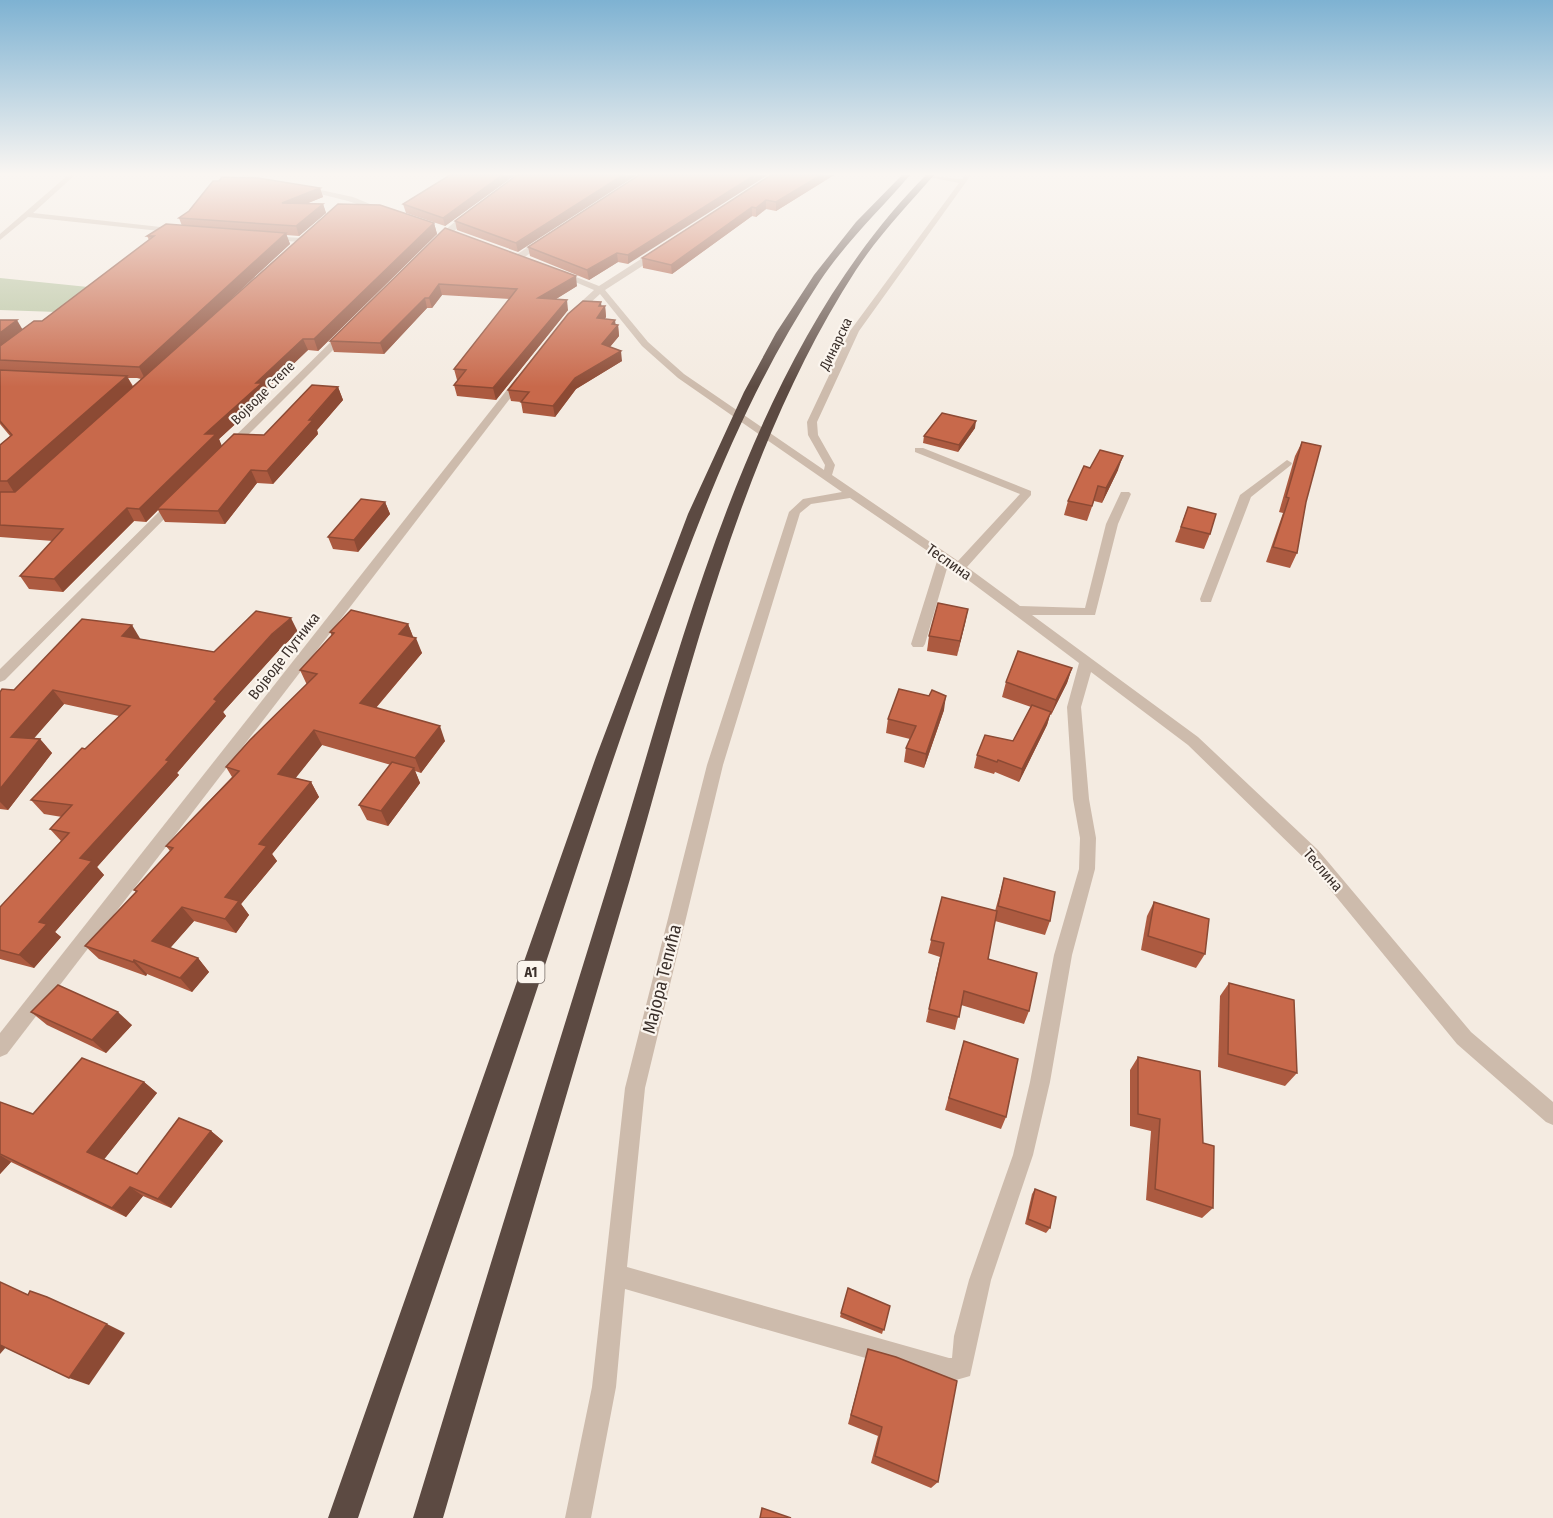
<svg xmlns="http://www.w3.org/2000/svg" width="1553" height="1518" viewBox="0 0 1553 1518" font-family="'Fira Sans Condensed',sans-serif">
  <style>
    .green { fill: #b8c4a0 }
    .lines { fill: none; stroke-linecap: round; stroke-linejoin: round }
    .minor { fill: #cdbbac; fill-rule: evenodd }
    .motorway { fill: #5c4a42; fill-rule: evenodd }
    .wall { fill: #ac5a40; fill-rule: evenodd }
    .shaded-wall { fill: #8c4a34 }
    .building { fill: #c8694b; stroke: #8c4a34; stroke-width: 1.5 }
    .labels { text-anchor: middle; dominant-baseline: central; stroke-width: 4.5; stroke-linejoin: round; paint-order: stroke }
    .far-street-label { font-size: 14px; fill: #3b302b; stroke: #fbf5ee }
    .shield { fill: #fbf5ee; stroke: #756b66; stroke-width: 1.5 }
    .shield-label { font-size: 14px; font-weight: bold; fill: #3b302b }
    .street-label { font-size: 15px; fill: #3b302b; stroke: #fbf5ee }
    .near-street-label { font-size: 18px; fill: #3b302b; stroke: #fbf5ee }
  </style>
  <rect width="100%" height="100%" fill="#f4ebe1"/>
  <path class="green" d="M0,278L88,287L57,312L0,310Z"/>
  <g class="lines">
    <g class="minor">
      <path d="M68,175H75L33,213L179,229L183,231L179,233L28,217L0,240V234Z"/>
      <path d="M238,175H249L279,182L276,184Z"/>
      <path d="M918,175L962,179L965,175H971L859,331L817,422L818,435L835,465L832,475L958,561L1020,494L915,452V448H923L1031,491V495L967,567L1020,606L1085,608L1106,524L1121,492H1129L1131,494L1118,524L1095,615H1032L1198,737L1318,850L1471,1032L1553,1102V1125L1546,1122L1457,1044L1306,860L1188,745L1091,672L1081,707L1089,799L1096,838L1095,869L1072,955L1050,1082L1033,1155L991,1280L970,1376L949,1382L625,1289L616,1387L591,1518H565L592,1387L625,1088L707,765L789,512L803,499L842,492L678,378L642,346L600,294L576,316H570V312L594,290L554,273L561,271L599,286L655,250H661V254L605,290L648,342L684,374L824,470L825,465L808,435L807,422L850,331L959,183ZM850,498L938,558L911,644L913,647H923L925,644L948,565L1079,663L1067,707L1073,799L1080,838L1079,869L1054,955L1030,1082L1013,1155L969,1280L954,1336L952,1358H949L627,1267L645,1088L723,765L800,513L811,504Z"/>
      <path d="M302,186L353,197L387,211L383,213L348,201L300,189Z"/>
      <path d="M469,210L476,212L438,245H432V241Z"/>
      <path d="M269,236L302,238L306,240L302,242L266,240V236Z"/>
      <path d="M543,237L550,239L522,259H516V255Z"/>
      <path d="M343,330L351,332L233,450H225V446Z"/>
      <path d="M517,377L525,379L7,1054L0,1057V1033Z"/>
      <path d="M1287,460L1292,463L1291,465L1251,497L1212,599L1211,602H1201L1200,599L1240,495Z"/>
      <path d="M176,498L182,501L180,503L5,680L0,682V669L172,499Z"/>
    </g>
    <g class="motorway">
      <path d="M902,175H910C880,210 846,242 820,281C749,388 703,507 660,627C621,733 586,840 551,947C488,1138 422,1327 358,1518H328L596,757L688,514L744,392L776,333L814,275L856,222Z"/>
      <path d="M926,175H934C907,206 879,235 856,270C740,449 689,676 630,879C567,1092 505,1305 443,1518H413C478,1304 544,1091 610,878C683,642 748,355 926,175Z"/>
    </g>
  </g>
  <g class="wall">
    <path d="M448,175H515L445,226L406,213L403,204L448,176Z"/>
    <path d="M517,175L518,252L457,230L455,221Z"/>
    <path d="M639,175L628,264L618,262L589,280L530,256L528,247Z"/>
    <path d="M771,175H834L776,211L766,209L756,217L752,216L672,274L643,268L642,258Z"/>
    <path d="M320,188L323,197L306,204H323L326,213L299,236L286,235L290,244L231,298L434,223L437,234L318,351L308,350L265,391L267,395L219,439L221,446L264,435L338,387L343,400L317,430L318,434L273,484L257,483L225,524L165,522L158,510L146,522L134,521L63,592L29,589L20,576L53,541L0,537V445L10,436L0,424V320L22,329L42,321L149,240L147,236L182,226L179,218ZM128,378H137L141,379L133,386Z"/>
    <path d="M445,228L577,286L556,299L568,310L496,400L457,396L454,385L458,380H457L454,369L510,299L442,295L432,308H427L384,354L334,352L330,341Z"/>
    <path d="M601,302V306H605L606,317L604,319L615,320V325H618L619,336L610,347L622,361L576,389L555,417L523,413L521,402L511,401L508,390Z"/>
    <path d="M975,428L958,452L923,443L924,436Z"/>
    <path d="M1302,442L1306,502L1297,553L1290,568L1266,562L1283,513L1279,512L1295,456Z"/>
    <path d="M1090,468L1118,470L1102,503L1094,501L1087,521L1064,515L1068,501Z"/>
    <path d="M385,502L390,514L358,552L333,549L328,537Z"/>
    <path d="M1188,507L1210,534L1204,549L1175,542Z"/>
    <path d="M968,609L957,656L927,651L929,636Z"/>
    <path d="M408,624L413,637L422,653L376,708L445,741L421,773L415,771L420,783L388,826L367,820L359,805L391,765L322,745L295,778L311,782L319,797L272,854L277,861L241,904L249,915L236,933L194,921L170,948L198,958L209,972L192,992L147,974L146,976L99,959L85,946L136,892L134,890L170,851L166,846L232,777L226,767L307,685L300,670L332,636L330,632Z"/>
    <path d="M298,632L280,649L223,712L226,716L177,773L179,775L97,867L104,875L55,932L61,937L34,968L0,959V907L61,841L50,829L62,817L44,814L31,800L119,716L64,704L34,738L40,739L52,753L8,810L0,809V692L14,690L141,639L214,652Z"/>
    <path d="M1072,668L1067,683L1051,715L1050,714L1047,725L1019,782L995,772L994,774L974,768L977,755L1013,741L1031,707L1002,697L1006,682Z"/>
    <path d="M944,710L924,768L904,762L906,748L910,739L886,733L888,719Z"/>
    <path d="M1004,878L1050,921L1045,935L995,921L988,959L1029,1011L1024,1024L961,1005L955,1030L926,1022L940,957L928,953L942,897L995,911Z"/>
    <path d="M1154,902L1205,954L1196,968L1141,950L1147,916Z"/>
    <path d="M1229,983L1297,1073L1285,1086L1218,1067L1220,996Z"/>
    <path d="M31,1012L132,1025L106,1053L47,1025Z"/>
    <path d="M964,1041L1006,1117L1001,1129L945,1110Z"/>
    <path d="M1138,1057L1203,1143L1213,1208L1202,1218L1146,1200L1151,1131L1130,1126V1070Z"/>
    <path d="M144,1082L157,1093L104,1159L137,1174L211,1131L223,1141L171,1208L143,1196L126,1217L11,1162L0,1174V1102L33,1114Z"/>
    <path d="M1035,1189L1050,1228L1046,1233L1025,1224L1032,1194Z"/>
    <path d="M890,1306L882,1334L840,1317L841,1313Z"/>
    <path d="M868,1349L938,1482L931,1488L871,1463L878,1436L848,1424Z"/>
  </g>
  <g class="shaded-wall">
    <path d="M502,175H515L445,226L443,218Z"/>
    <path d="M623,175H637L518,252L516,243Z"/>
    <path d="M755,175H768L628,264V255Z"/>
    <path d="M821,175H834L776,211V202Z"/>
    <path d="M320,188L323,197L285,212L282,203Z"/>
    <path d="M766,200V209L756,217V208Z"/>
    <path d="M323,204L326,213L299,236L296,226Z"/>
    <path d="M752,207V216L672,274L671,265Z"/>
    <path d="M434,223L437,234L318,351L314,339Z"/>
    <path d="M286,233L290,244L145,379L139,367Z"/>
    <path d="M617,253L618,262L589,280L587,270Z"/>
    <path d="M576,276L577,286L540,309L538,298Z"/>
    <path d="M439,284L442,295L432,308L429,298Z"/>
    <path d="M425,298L427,308L384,354L380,343Z"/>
    <path d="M567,300L568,310L496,400L493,388Z"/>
    <path d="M601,302L602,311L605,306L606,317L599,329L597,318L599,306Z"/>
    <path d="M17,320L24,332L0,350V333Z"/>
    <path d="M615,320L616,328L618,325L619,336L603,355L602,344L612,324Z"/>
    <path d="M303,339L308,350L265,391L267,395L219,439L222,446L157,509L158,510L146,522L139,509L205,434L256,383Z"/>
    <path d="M621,351L622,361L576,389L555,417L553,406L575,378Z"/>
    <path d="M127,376L133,388L15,494L7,481Z"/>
    <path d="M338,387L343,400L317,430L318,434L273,484L267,471Z"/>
    <path d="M976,421L975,428L958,452L959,445Z"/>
    <path d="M1123,456L1118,470L1102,503L1106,488Z"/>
    <path d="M251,470L257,483L225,524L218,511Z"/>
    <path d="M385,502L390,514L358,552L354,540Z"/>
    <path d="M127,508L134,521L63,592L54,579Z"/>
    <path d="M968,609L965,624L957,656L960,641Z"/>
    <path d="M291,618L298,632L280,649L223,712L226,716L177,773L179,775L97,867L104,875L55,932L61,937L34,968L19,955L39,922L80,858L166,760L214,699L272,634Z"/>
    <path d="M408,624L414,639L399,634Z"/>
    <path d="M132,625L141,640L122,636Z"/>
    <path d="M416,638L422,653L367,718L360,703Z"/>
    <path d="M1072,668L1067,683L1051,715L1056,700Z"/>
    <path d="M53,690L64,704L23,751L11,737Z"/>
    <path d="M946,696L944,710L924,768L926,754Z"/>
    <path d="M1051,712L1047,725L1019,782L1022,769Z"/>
    <path d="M440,726L445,741L421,773L415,758Z"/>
    <path d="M314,730L322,745L287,789L278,774Z"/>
    <path d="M40,739L52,753L8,810L0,802V789Z"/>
    <path d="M414,768L420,783L388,826L381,811Z"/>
    <path d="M311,782L319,797L272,854L277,861L241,904L249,915L236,933L225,919V897L259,844Z"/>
    <path d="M182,907L194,921L164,955L152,941Z"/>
    <path d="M198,958L209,972L192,992L180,978Z"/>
    <path d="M134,960L147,974L146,976L133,962Z"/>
    <path d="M118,1012L132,1025L106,1053L92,1040Z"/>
    <path d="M144,1082L157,1093L102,1162L87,1152Z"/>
    <path d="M211,1131L223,1141L171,1208L158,1199Z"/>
    <path d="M0,1155L11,1162L0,1174Z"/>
    <path d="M130,1187L143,1196L126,1217L112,1208Z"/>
    <path d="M107,1324L125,1333L89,1385L69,1378Z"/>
    <path d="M0,1343L7,1346L0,1354Z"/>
  </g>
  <g class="building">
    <path d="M450,175H502L443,218L403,204Z"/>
    <path d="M517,175H623L516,243L455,221Z"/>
    <path d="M639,175H755L628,255L617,253L587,270L528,247Z"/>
    <path d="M771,175H821L776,202L766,200L756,208L752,207L671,265L642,258Z"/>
    <path d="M222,177L258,178L320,188L282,203L323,204L296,226L179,218L189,211L213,181H219Z"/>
    <path d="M338,204L380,205L434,223L314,339H303L256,383H262L205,434H216L139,509L127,508L54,579L20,576L63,529L0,525V492H15Z"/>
    <path d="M166,224L286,233L139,367L0,360V346L34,321H42L154,236H147Z"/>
    <path d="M445,228L576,276L538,298L567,300L493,388L454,385L466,370L454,369L517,289L439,284L429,298H425L380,343L330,341Z"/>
    <path d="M583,301L601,302L599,306H605L597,318L615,320L612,324L618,325L602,344L621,351L575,378L553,406L521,402L529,392L508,390L568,314Z"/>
    <path d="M0,320H17L0,333Z"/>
    <path d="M0,370L127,376L7,481H0V445L12,435L0,421Z"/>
    <path d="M312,385L338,387L309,420H313L267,471L251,470L218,511L157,509L234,434L264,435Z"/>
    <path d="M942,413L976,421L959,445L924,436Z"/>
    <path d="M1302,442L1321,446L1306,502L1297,553L1273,547L1289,498L1286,497Z"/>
    <path d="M1100,450L1123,456L1106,488L1098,486L1092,506L1068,501L1084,466L1090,468Z"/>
    <path d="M361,499L385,502L354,540L328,537Z"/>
    <path d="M1188,507L1216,514L1210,534L1181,527Z"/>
    <path d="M938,603L968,609L960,641L929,636Z"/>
    <path d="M351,610L408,624L399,634L416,638L360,703L440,726L415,758L314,730L278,774L311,782L259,844L267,846L225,897L239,901L225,919L182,907L152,941L198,958L180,978L134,960L133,962L85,946L137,891L134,890L173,848L166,846L239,771L226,767L250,740L317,674L300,670L334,633L330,632Z"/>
    <path d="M256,611L291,618L272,634L214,699L217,701L166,760L169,761L80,858L92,861L39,922L47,924L19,955L0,950V907L69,833L50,829L72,805L31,800L82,748L85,749L130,706L53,690L11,737L40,739L0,789V692L2,689L14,690L82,619L132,625L122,636L214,652Z"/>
    <path d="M1018,651L1072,668L1056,700L1006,682Z"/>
    <path d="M899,689L929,696L932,690L946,696L926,754L906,748L916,726L888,719Z"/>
    <path d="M1032,705L1051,712L1022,769L998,760L997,762L977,755L985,735L1013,741Z"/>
    <path d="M392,762L414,768L381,811L359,805Z"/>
    <path d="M1004,878L1055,892L1050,921L998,906Z"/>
    <path d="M942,897L997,911L988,959L1037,973L1029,1011L964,991L959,1017L929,1009L944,943L931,940Z"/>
    <path d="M1154,902L1209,919L1205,954L1148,936Z"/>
    <path d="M1229,983L1294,1000L1297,1073L1228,1054Z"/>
    <path d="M58,985L118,1012L92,1040L31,1012Z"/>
    <path d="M964,1041L1018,1059L1006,1117L949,1098Z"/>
    <path d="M1138,1057L1200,1071L1203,1143L1214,1146L1213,1208L1155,1189L1160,1119L1138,1114Z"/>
    <path d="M82,1058L144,1082L87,1152L137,1174L179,1118L211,1131L158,1199L130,1187L112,1208L0,1154V1102L33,1114Z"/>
    <path d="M1035,1189L1056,1197L1050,1228L1028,1219Z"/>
    <path d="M0,1282L28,1295L30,1291L47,1297L107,1324L69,1378L0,1345Z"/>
    <path d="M848,1288L890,1306L884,1330L841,1313Z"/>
    <path d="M868,1349L896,1357L957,1381L938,1482L875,1456L882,1427L851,1415Z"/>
    <path d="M762,1508L791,1518H760Z"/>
  </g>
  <linearGradient id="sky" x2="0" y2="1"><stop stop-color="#7eb2d2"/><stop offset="0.45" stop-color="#faf6f2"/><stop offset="1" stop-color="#faf6f2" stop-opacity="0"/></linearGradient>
  <rect width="1553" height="387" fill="url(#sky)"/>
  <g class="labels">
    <g class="far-street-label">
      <text transform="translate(836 344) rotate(-64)">Динарска</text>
      <text transform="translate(263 393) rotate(-45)">Војводе Степе</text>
    </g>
    <rect class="shield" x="517.5" y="961" width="27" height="22" rx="4.5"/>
    <g class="shield-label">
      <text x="531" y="972">A1</text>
    </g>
    <g class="street-label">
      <text transform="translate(949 562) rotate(35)">Теслина</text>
      <text transform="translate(284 656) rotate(-52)">Војводе Путника</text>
      <text transform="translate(1323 870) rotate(49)">Теслина</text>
    </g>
    <g class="near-street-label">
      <text transform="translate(662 979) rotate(-76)">Мајора Тепића</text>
    </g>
  </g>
</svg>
